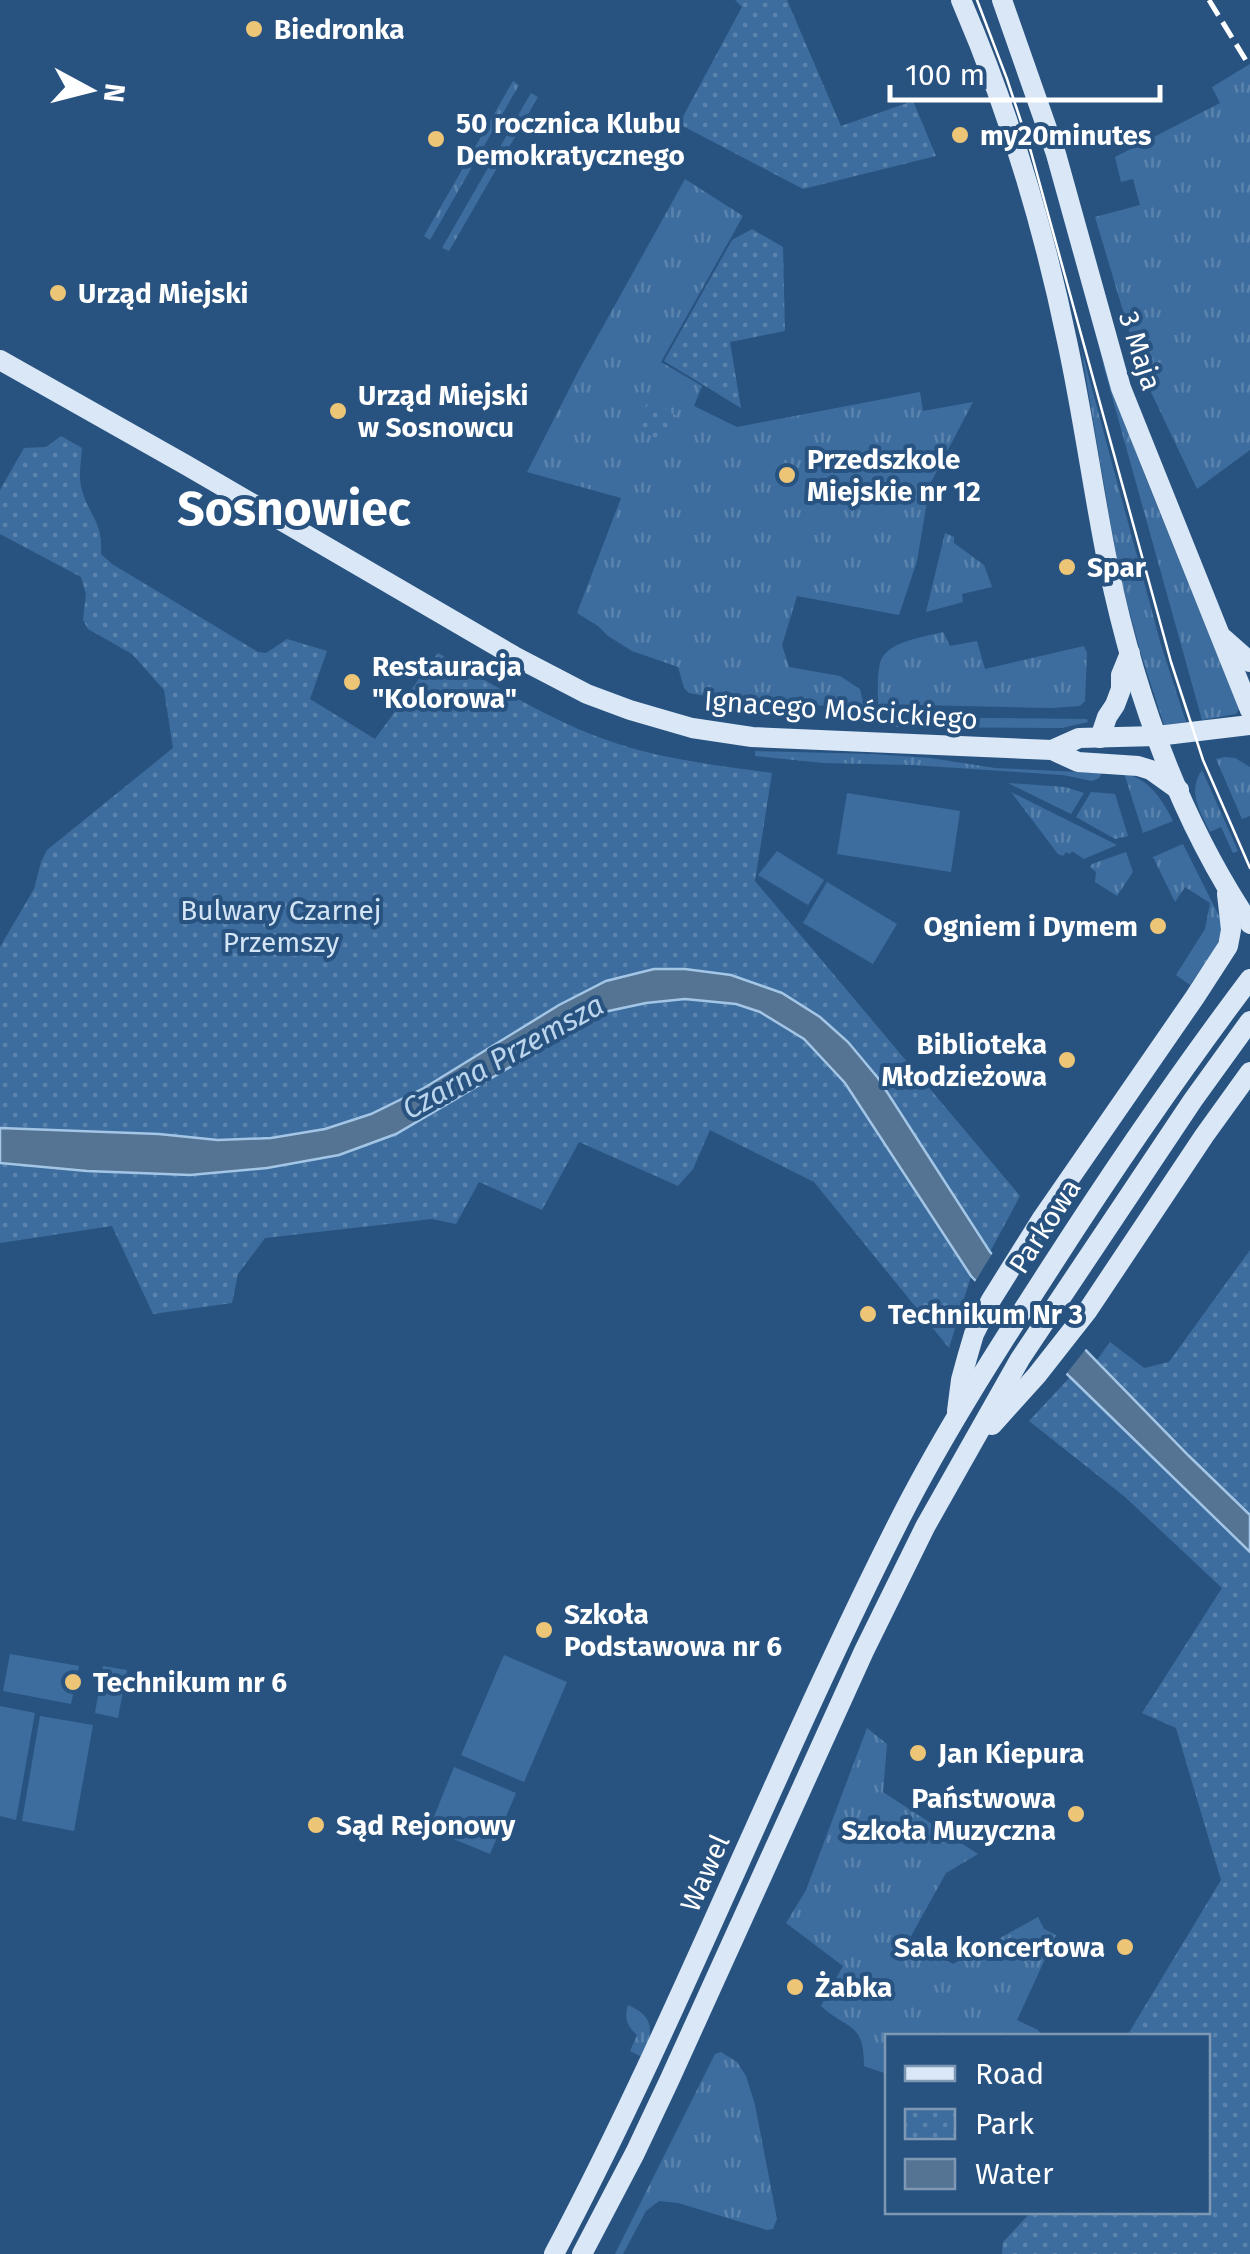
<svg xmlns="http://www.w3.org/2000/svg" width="1250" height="2254" viewBox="0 0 1250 2254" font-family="'Fira Sans',sans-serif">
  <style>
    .grass { fill: url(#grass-tufts) }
    .park { fill: url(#park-dots) }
    .pitch { fill: #3d6d9e }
    .water { fill: #557494; stroke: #a4c6e6; stroke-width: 2.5 }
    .pier { fill: #285380 }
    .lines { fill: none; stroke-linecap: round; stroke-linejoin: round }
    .secondary { stroke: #d9e7f6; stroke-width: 20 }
    .tram { stroke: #fff; stroke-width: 2.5 }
    .rail { stroke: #fff; stroke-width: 5; stroke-dasharray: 18 8; stroke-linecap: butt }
    .poi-dot { fill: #edc576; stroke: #285380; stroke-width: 4 }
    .labels { text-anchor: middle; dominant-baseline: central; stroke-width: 8; stroke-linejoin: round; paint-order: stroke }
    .poi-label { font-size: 28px; font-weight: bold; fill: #fff; stroke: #285380; text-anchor: start }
    .street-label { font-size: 28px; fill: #fff; stroke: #285380 }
    .park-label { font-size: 28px; fill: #d3e4f5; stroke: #285380 }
    .water-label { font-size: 30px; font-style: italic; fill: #bbd5ed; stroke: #285380 }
    .town-label { font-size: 48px; font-weight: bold; fill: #fff; stroke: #285380 }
  </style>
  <defs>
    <pattern id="grass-tufts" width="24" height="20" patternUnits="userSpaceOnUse" patternTransform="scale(2.5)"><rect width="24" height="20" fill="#3d6d9e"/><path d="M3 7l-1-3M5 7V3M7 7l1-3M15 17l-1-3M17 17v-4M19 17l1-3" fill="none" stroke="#5a83ad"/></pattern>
    <pattern id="park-dots" width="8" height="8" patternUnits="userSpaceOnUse" patternTransform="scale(2.5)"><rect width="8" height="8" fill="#3d6d9e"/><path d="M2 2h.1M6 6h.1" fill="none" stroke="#5a83ad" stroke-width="1.8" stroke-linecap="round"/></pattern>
  </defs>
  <rect width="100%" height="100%" fill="#285380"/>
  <g class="grass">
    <path d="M1250,64V450L1197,489L1141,371L1095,217L1140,205L1133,179L1121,182L1115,157L1220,103L1212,87Z"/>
    <path d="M513,81L519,85L430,240L424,236Z"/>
    <path d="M531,93L538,97L449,251L442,248Z"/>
    <path d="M685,179L743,216L661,362L702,386L694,406L737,427L920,392L923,411L973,402L930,484L917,561L899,615L797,596L782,645L789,667L840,676L860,689L864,706L756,705L689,693L684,688L678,667L632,651L608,636L598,626L577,613L621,498L527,472L580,368Z"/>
    <path d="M1081,348L1161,645L1186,722L1164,725L1141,654L1119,573Z"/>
    <path d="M1101,357L1146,479L1239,709L1236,714L1202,720Z"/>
    <path d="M945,533L954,537V543L984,565L992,587L962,594L963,602L926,612Z"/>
    <path d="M943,632L950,646L977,641L985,669L1084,646L1087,653L1085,701L1080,706L1052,708L878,704C878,691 877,676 880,663C886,641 925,637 943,632Z"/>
    <path d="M876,717L1087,719L1088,722L1062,728L892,727Z"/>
    <path d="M755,751L872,754L930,758L995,768L1102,773L1099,778L1092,781L1063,775L912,765L824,763L755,756Z"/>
    <path d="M1225,757L1235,758L1250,767V816L1242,819L1216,759Z"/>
    <path d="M1202,770L1238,851L1233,853L1221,827L1210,832C1200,811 1187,792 1202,770Z"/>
    <path d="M1124,773C1150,780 1161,798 1173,821L1143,833Z"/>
    <path d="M1008,783L1065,787L1084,793L1071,814Z"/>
    <path d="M1011,792L1117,845L1084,859L1072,851L1070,854L1066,852L1063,856L1058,854Z"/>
    <path d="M1091,792L1115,794L1128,836L1115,839L1076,817Z"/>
    <path d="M1183,844L1222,922C1222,946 1204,965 1190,985L1176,975L1205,929L1210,903L1185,887L1175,902L1153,857Z"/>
    <path d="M1126,852L1133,872L1117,896L1095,882L1096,872L1090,867L1092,864Z"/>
    <path d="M867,1728L887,1744L883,1792L978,1854L946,1873L910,1938L953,1964L1038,1917L1044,1929L1056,1935L1017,2020L1038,2030L1042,2036H888L887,2074L864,2066C864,2021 848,2031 821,2006L843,1966L786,1923L806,1890Z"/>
    <path d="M628,2005C656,2017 653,2033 642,2057L630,2051L637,2035C627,2026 624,2018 628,2005Z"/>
    <path d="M721,2052L737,2062L746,2076L755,2105L777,2219L773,2229L767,2230L678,2203L659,2201L646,2211L623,2254H615L715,2054Z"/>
  </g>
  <g class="park">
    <path d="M735,0H787L841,126L913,101L936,156L803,189L679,124L742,7Z"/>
    <path d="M752,229L783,247L785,331L730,342L741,408L664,361L732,240Z"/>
    <path d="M648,401L677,416L664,443L636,427Z"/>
    <path d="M61,436L82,448C81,462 78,477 82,490C90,518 103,521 101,554L112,564L258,652L266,653L287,639L327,651L310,699L375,739L438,653C492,684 546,718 604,739C658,759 715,765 772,773L755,881L1020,1196L990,1252L878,1078L848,1042L820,1017L782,993L559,1005L424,1088L371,1114L325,1129L271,1138L218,1140L159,1134L0,1128V947L34,889L41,862L47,850L173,748L164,690L132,654L88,629L83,620L86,594L81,577L0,534V490L24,448L46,447Z"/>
    <path d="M685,999L736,1004L760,1012L804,1039L845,1083L971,1276L949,1348L814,1182L710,1130L693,1169L678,1186L579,1142L542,1210L479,1182L456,1224L432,1219L265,1238L238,1274L232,1303L153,1314L112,1226L0,1243V1163L87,1171L190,1175L267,1168L339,1155L396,1134L604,1012L646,1003Z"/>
    <path d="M1250,1250V1515L1189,1456L1097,1360L1110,1342L1144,1368L1169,1362Z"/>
    <path d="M1070,1377L1250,1552V2254H1002L1003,2242L1031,2212H1208V2036H1127L1221,1880L1176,1728L1142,1713L1222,1588L1125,1497L1029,1421Z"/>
  </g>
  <g class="pitch">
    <path d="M847,793L960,811L951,872L837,854Z"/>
    <path d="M777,851L824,880L808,905L758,875Z"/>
    <path d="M827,882L897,924L873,964L803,923Z"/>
    <path d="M10,1654L79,1666L71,1704L3,1691Z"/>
    <path d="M504,1655L567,1682L524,1782L461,1755Z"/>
    <path d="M103,1666L127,1670L118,1718L95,1713Z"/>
    <path d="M0,1706L35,1713L16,1820L0,1816Z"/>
    <path d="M40,1716L93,1725L74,1831L22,1821Z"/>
    <path d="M454,1767L516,1793L490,1854L429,1829Z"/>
  </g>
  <path class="water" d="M654,969H685L731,975L782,993L820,1017L848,1042L878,1078L990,1252L1189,1456L1250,1515V1552L1070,1377L971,1276L845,1083L804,1039L760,1012L736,1004L685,999L646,1003L604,1012L396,1134L339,1155L267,1168L190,1175L87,1171L0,1163V1128L159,1134L218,1140L271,1138L325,1129L371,1114L424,1088L559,1005L606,981Z"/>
  <path class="pier" d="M995,1249L1089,1345L1063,1378L973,1285Z"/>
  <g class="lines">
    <g class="secondary">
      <path d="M961,0C1008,109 1043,225 1067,341C1083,415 1093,491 1108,565C1134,690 1179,818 1250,924"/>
      <path d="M1002,0L1056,154L1121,388L1250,710"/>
      <path d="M0,360L186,465L514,656L587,694L630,710L692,728L752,737L1052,750L1078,762L1138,766L1151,770L1179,790"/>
      <path d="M1223,638L1250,662"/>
      <path d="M1100,738L1107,717L1115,705L1121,689V675L1130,653"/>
      <path d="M1052,750L1079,738L1157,736L1250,725"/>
      <path d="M957,1411L961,1380L967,1358L974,1334L991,1300L1041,1220L1195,997L1228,946L1231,930L1227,894"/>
      <path d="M992,1425L1037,1375L1088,1310L1204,1136L1250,1072"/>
      <path d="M554,2254C681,2014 778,1759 901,1517C946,1429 999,1347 1052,1265C1115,1167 1180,1072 1250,979"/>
      <path d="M582,2254L635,2153L669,2081L864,1651L925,1527L1020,1359L1193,1100L1250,1021"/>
    </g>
    <path class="tram" d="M977,0L1007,79L1031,152L1171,662L1203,760L1250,868"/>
    <path class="rail" d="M1209,0L1247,62"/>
  </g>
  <g class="poi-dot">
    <circle cx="254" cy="29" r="10"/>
    <circle cx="960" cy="135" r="10"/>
    <circle cx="436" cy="139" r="10"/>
    <circle cx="58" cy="293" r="10"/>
    <circle cx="338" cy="411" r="10"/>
    <circle cx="787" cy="475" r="10"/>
    <circle cx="1067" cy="567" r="10"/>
    <circle cx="352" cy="682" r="10"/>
    <circle cx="1158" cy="926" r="10"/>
    <circle cx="1067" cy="1060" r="10"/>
    <circle cx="868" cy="1314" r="10"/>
    <circle cx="544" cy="1630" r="10"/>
    <circle cx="73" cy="1682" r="10"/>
    <circle cx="918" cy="1753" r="10"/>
    <circle cx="1076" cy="1814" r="10"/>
    <circle cx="316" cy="1825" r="10"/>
    <circle cx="1125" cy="1947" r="10"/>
    <circle cx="795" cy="1987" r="10"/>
  </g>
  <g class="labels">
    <g class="poi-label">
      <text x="274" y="29">Biedronka</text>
      <text x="456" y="123">50 rocznica Klubu<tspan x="456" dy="32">Demokratycznego</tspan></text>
      <text x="980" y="135">my20minutes</text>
      <text x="78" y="293">Urząd Miejski</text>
      <text x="358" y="395">Urząd Miejski<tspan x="358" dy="32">w Sosnowcu</tspan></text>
      <text x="807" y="459">Przedszkole<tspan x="807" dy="32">Miejskie nr 12</tspan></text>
      <text x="1087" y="567">Spar</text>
      <text x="372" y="666">Restauracja<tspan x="372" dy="32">"Kolorowa"</tspan></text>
      <text x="1138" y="926" text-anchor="end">Ogniem i Dymem</text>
      <text x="1047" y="1044" text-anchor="end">Biblioteka<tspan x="1047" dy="32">Młodzieżowa</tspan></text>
      <text x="888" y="1314">Technikum Nr 3</text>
      <text x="564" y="1614">Szkoła<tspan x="564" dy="32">Podstawowa nr 6</tspan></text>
      <text x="93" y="1682">Technikum nr 6</text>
      <text x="938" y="1753">Jan Kiepura</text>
      <text x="1056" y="1798" text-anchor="end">Państwowa<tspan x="1056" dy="32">Szkoła Muzyczna</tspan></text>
      <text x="336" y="1825">Sąd Rejonowy</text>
      <text x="1105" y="1947" text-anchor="end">Sala koncertowa</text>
      <text x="815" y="1987">Żabka</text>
    </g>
    <g class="street-label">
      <text transform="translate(1140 351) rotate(72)">3 Maja</text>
      <text transform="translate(841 710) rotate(4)">Ignacego Mościckiego</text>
      <text transform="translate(1045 1226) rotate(-57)">Parkowa</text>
      <text transform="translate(705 1873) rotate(-66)">Wawel</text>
    </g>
    <g class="park-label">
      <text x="281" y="910">Bulwary Czarnej<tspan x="281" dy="32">Przemszy</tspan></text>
    </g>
    <g class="water-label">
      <text transform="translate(503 1057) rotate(-29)">Czarna Przemsza</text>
    </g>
    <g class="town-label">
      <text x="294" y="509">Sosnowiec</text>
    </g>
  </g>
  <rect x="885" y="2034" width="325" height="180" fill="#285380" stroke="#7e98b3" stroke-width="2.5"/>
  <rect x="905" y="2066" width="50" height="15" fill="#d9e7f6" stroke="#7e98b3" stroke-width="2.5"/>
  <text x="975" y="2084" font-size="30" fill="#ffffff">Road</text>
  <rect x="905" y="2109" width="50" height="30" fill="url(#park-dots)" stroke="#7e98b3" stroke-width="2.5"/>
  <text x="975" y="2134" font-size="30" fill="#ffffff">Park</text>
  <rect x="905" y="2159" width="50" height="30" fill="#557494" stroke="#7e98b3" stroke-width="2.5"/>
  <text x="975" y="2184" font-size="30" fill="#ffffff">Water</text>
  <g transform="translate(90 90) rotate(97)" stroke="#285380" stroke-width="8" paint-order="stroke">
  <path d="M0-8L18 38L0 25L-18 38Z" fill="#ffffff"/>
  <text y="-15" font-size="28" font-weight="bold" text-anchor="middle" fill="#ffffff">N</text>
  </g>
  <path d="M890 85v15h270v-15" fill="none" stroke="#ffffff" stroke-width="5"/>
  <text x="905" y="85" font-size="30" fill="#ffffff" stroke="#285380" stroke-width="8" paint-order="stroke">100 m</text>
</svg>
